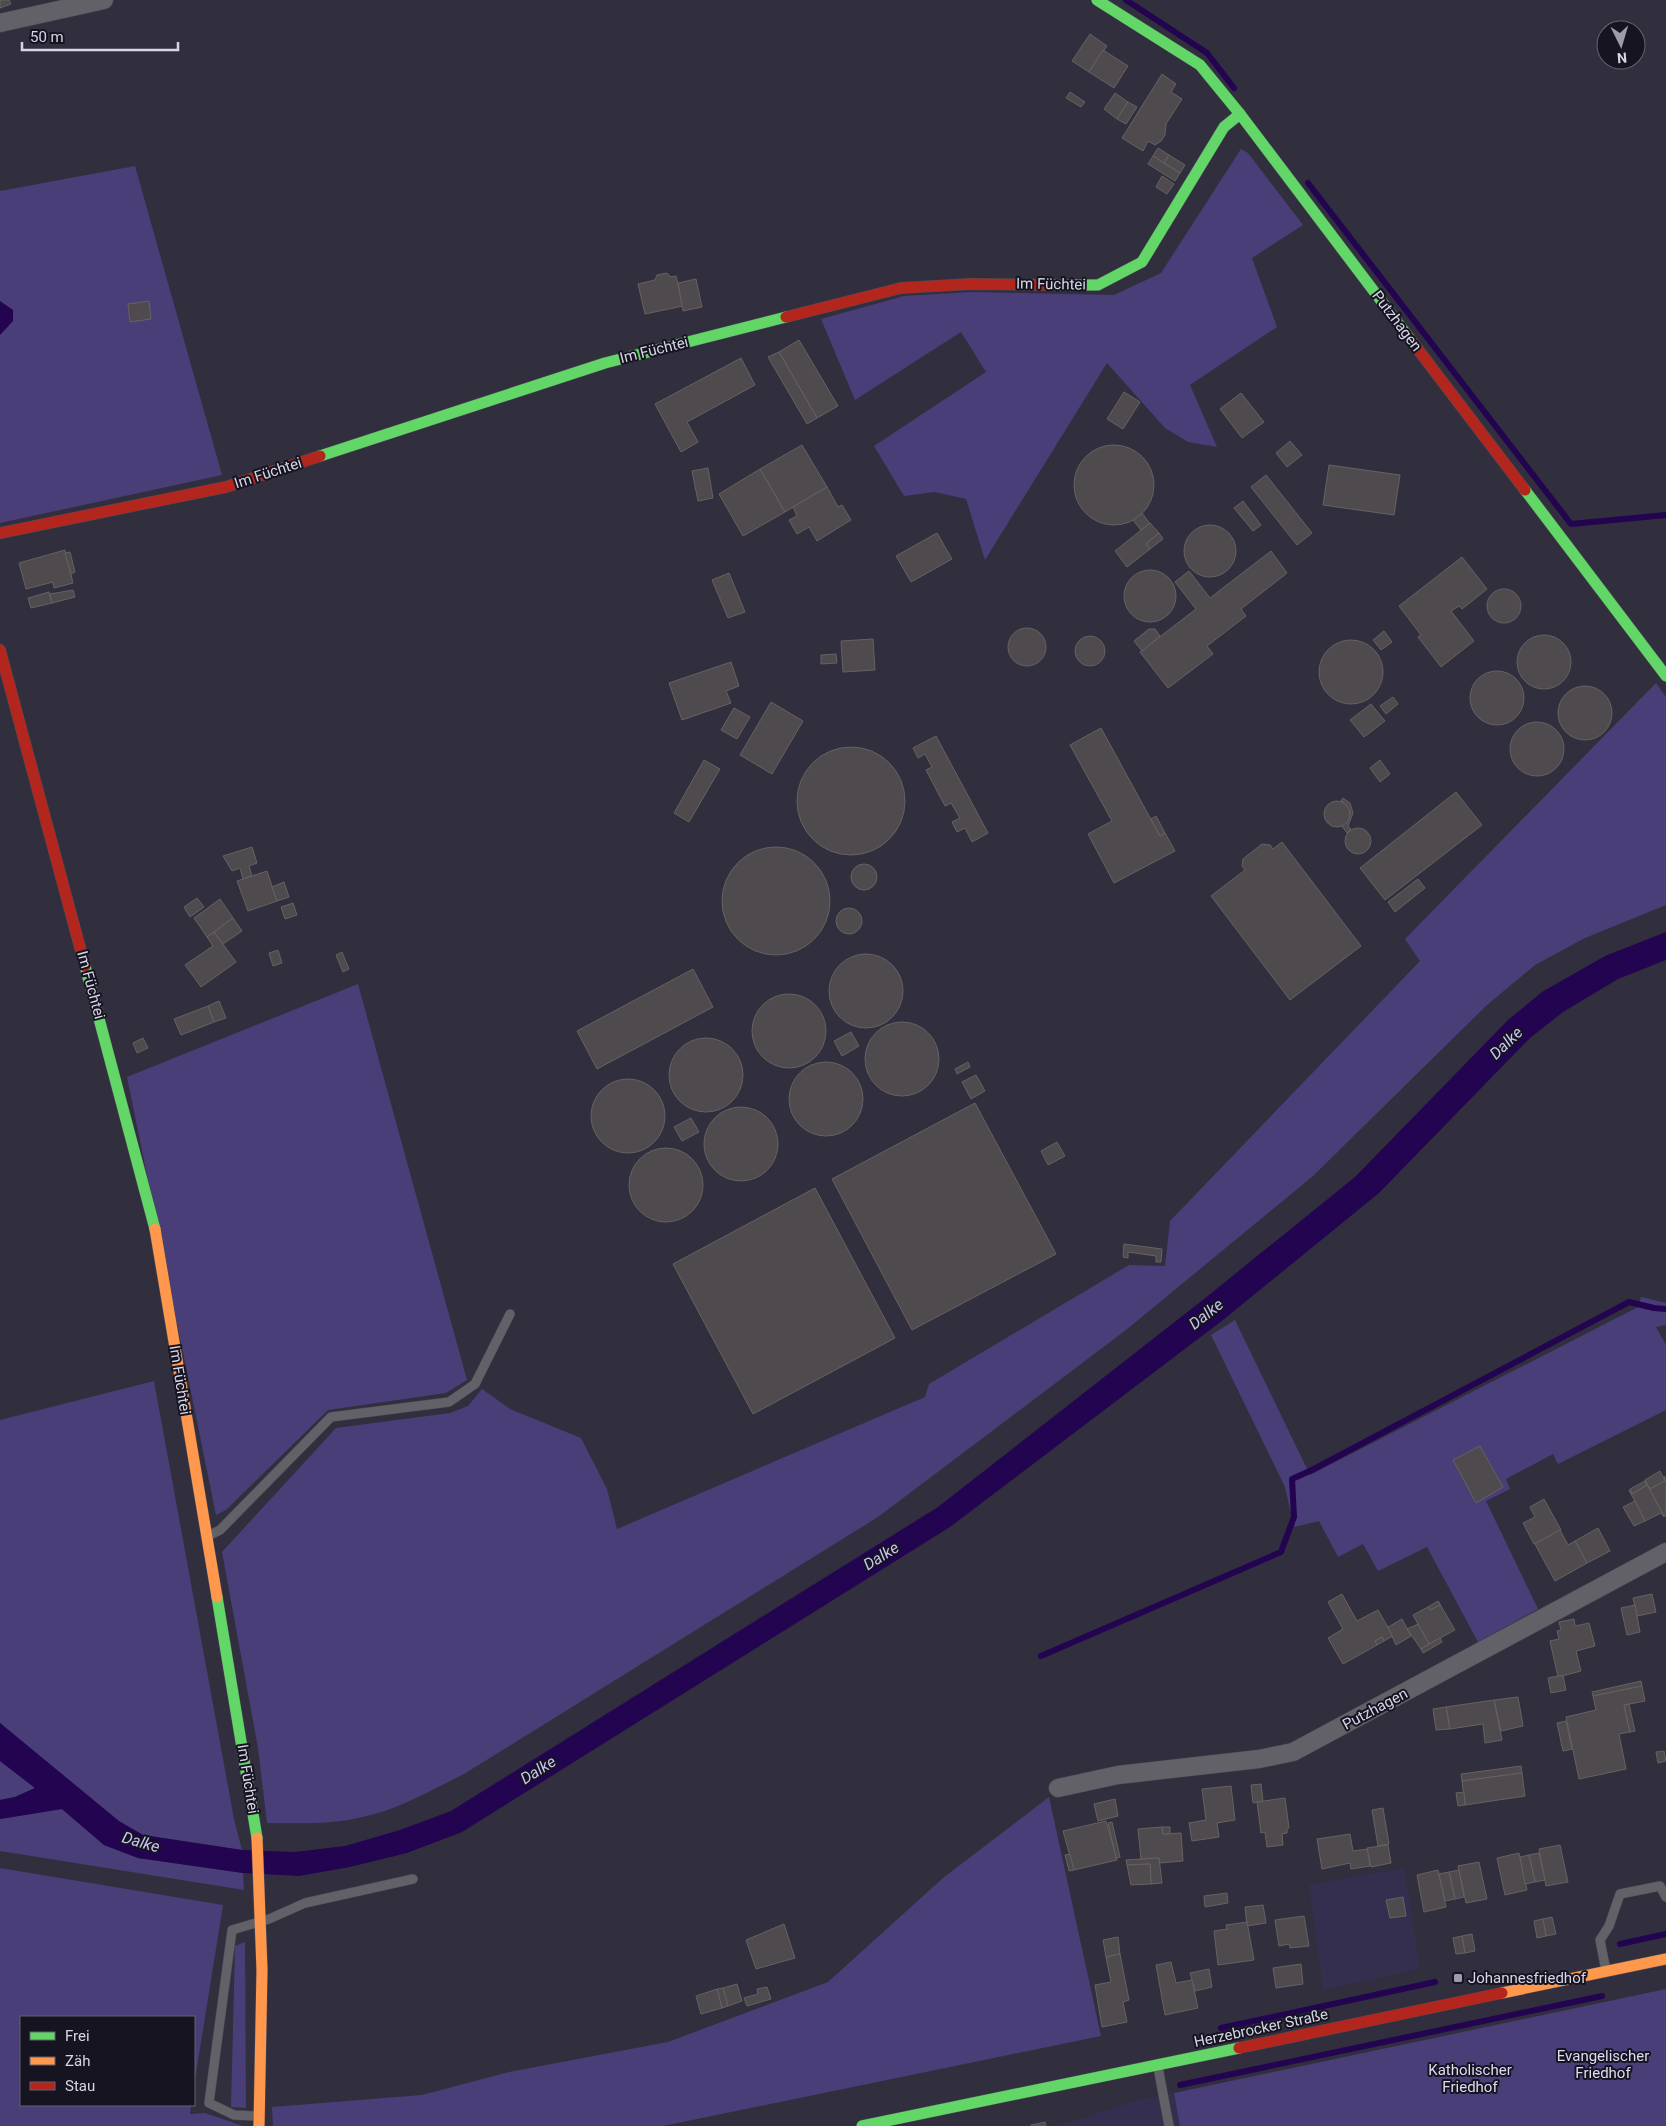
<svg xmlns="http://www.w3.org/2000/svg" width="1666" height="2126" viewBox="0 0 1666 2126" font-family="Roboto,sans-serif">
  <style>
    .built { fill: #342f4e }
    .green { fill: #493e78 }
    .water { fill: #220450 }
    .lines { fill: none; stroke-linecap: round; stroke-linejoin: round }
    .stream { stroke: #220450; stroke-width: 6 }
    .building { fill: #4f4a4d; stroke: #666263 }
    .lane-casing { stroke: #4c4b58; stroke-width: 10 }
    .street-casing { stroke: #4c4b58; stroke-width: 19 }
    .fast-casing { stroke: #4c4b58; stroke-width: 12 }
    .slow-casing { stroke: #4c4b58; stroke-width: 12 }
    .jam-casing { stroke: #4c4b58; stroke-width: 12 }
    .lane { stroke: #616167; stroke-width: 9 }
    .street { stroke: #616167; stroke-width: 18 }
    .fast { stroke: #63d668; stroke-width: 11 }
    .slow { stroke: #ff974d; stroke-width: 11 }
    .jam { stroke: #b3261e; stroke-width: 11 }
    .poi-dot { fill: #9d9cac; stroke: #151420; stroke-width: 2 }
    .labels { text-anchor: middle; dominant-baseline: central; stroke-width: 4; stroke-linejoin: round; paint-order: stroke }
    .street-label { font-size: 15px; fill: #d7d6e8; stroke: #151420 }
    .poi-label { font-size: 15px; fill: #d7d6e8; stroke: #151420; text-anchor: start }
    .park-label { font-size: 15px; fill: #dedcf4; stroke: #151420 }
    .water-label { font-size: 16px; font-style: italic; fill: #c9c4f2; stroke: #151420 }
  </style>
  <rect width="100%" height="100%" fill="#312f3e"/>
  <g class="built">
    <path d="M1404,1868L1420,1969L1323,1990L1309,1885Z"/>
    <path d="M1174,2093L1180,2126H1053L1071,2122L1135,2101Z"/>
  </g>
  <g class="green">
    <path d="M1241,149L1248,153L1303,225L1252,258L1277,327L1190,385L1217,447L1188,442L1165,428L1107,363L985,560L966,499L935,492L904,496L874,446L986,372L961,332L855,400L821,319L904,296L970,292L1114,295L1161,273Z"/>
    <path d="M135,166L222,475L0,523V191Z"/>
    <path d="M1656,683L1666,697V905L1585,938L1535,965L1487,1005L1313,1176L1126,1330L878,1517L464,1774C430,1791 396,1811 358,1818C328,1825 297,1823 267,1823L258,1748L222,1552L336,1428L450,1413L468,1406L482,1389L510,1409L581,1438L607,1489L617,1529L925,1397L929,1384L1129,1265L1165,1266L1170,1221L1420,961L1405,939Z"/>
    <path d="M358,984L467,1380L446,1393L328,1410L226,1510L216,1515L127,1077Z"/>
    <path d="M1641,1297L1666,1303V1325L1656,1327L1666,1345V1410L1558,1464L1553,1454L1506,1479L1510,1489L1486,1501L1538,1609L1478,1642L1427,1547L1378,1571L1363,1544L1338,1557L1319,1521L1294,1527L1285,1487L1211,1335L1235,1320L1310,1475L1638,1307Z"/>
    <path d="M154,1381L234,1819L242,1850L143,1835L119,1822L0,1723V1420Z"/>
    <path d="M0,1761L35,1788L15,1797L0,1800Z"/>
    <path d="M1049,1797L1101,2036L663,2126H273L272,2107L422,2095L509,2072L668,2042L828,1982L943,1878Z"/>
    <path d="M62,1809L104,1845L138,1858L243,1873L244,1890L0,1851V1819Z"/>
    <path d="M0,1868L223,1905L194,2086V2017H21V2105H191L190,2114L205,2113L243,2126H0Z"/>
    <path d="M245,1942L246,2108L231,2107L235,1946Z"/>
    <path d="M1666,1989V2126H1180L1174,2093Z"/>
  </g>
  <g class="water">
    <path d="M0,301L13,310V321L0,335Z"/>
    <path d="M1666,932V960L1618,979L1563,1012L1530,1038L1379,1193L1223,1320L950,1527L462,1832L407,1853L350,1867L299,1876L243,1873L138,1858L104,1845L62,1809L0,1819V1800L15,1797L35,1788L0,1761V1723L119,1821L143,1835L242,1850L295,1852L345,1846L400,1830L451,1811L938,1507L1204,1299L1355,1177L1508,1020L1542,992L1605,956Z"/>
  </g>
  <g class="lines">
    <g class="stream">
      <path d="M1126,0L1207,53L1234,88"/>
      <path d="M1308,183L1571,524L1666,515"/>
      <path d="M1041,1656L1281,1552L1294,1517L1292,1479L1312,1470L1629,1302L1654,1308L1666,1309"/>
      <path d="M1620,1944L1666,1934"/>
      <path d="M1221,2028L1435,1982"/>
      <path d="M1180,2085L1602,1996"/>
    </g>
  </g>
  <g class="building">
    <path d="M0,0H9L11,4L0,8Z"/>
    <path d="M1090,34L1107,46L1089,72L1072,61Z"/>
    <path d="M1103,50L1128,66L1114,88L1089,72Z"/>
    <path d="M1162,74L1176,84L1171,92L1182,99L1166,124L1165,135L1161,141L1155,145L1148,141L1143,151L1122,138Z"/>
    <path d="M1070,92L1085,102L1081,107L1066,98Z"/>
    <path d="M1115,93L1128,102L1117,119L1104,109Z"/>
    <path d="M1128,102L1137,107L1126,124L1117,119Z"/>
    <path d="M1158,148L1169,155L1164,163L1153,156Z"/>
    <path d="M1169,155L1185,165L1180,173L1164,163Z"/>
    <path d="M1153,156L1180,173L1175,181L1148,164Z"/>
    <path d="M1162,176L1174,184L1167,194L1156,187Z"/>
    <path d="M667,273L671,277L676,276L683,306L645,314L638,284L655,280L657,275Z"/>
    <path d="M696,279L702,307L683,311L678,283Z"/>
    <path d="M149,301L151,319L130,322L128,304Z"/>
    <path d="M799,340L838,406L817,418L779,352Z"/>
    <path d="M779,352L817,418L807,424L768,357Z"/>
    <path d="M741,358L755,385L687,422L698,442L681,452L655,404Z"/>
    <path d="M1124,392L1140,402L1123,429L1107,419Z"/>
    <path d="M1241,393L1264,422L1242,438L1220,409Z"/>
    <path d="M1290,441L1302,455L1287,467L1276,453Z"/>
    <path d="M802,445L827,487L785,512L760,469Z"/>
    <circle cx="1114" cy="485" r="40"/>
    <path d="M1329,465L1400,475L1394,515L1323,505Z"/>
    <path d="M708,468L713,498L698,501L692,471Z"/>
    <path d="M760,469L785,512L743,536L719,494Z"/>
    <path d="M1266,475L1312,533L1297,545L1251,487Z"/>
    <path d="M827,487L838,507L842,505L851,520L817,541L809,527L797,534L789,520L797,516L793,507Z"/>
    <path d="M1243,501L1261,525L1253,531L1234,508Z"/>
    <path d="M1142,513L1150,524L1141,530L1133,520Z"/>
    <path d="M1150,523L1159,533L1146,544L1150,549L1127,567L1115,551Z"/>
    <circle cx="1210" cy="551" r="26"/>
    <path d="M937,533L952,559L911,582L896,556Z"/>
    <path d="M1159,533L1163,539L1150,549L1146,544Z"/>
    <path d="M65,550L73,583L54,588L53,582L26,589L19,563Z"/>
    <path d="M1271,551L1287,573L1241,609L1246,616L1207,646L1213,654L1168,688L1140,652L1196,609L1175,582L1189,571L1210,598Z"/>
    <path d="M70,552L75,572L71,574L65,553Z"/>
    <path d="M1462,557L1487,589L1462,609L1459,606L1451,611L1474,641L1441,667L1418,637L1421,635L1399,606Z"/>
    <circle cx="1150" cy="596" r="26"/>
    <path d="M729,573L745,612L728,618L712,580Z"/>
    <circle cx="1504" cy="606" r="17"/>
    <path d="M73,590L75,597L52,603L50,594Z"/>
    <path d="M49,592L52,603L31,608L28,598Z"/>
    <circle cx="1027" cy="647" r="19"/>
    <path d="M1149,629H1155L1160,636L1142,651L1134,641Z"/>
    <path d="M1384,631L1392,642L1381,650L1373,640Z"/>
    <circle cx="1544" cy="662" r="27"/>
    <circle cx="1090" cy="651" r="15"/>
    <path d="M873,639L875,670L843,672L841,641Z"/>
    <circle cx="1351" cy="672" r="32"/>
    <path d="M836,654L837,663L821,664V655Z"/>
    <path d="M731,662L739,686L726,691L731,703L682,720L669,683Z"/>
    <circle cx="1497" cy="698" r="27"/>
    <circle cx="1585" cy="713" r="27"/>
    <path d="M1393,697L1398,704L1386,714L1380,706Z"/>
    <path d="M771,702L803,721L772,774L740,755Z"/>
    <path d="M1371,704L1385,721L1364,737L1350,720Z"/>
    <path d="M734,708L750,717L737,739L721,730Z"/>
    <circle cx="1537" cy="749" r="27"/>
    <path d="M1101,728L1160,836L1165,833L1175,851L1114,883L1088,834L1112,821L1070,745Z"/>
    <path d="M936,736L988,833L972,842L965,828L957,832L952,822L960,818L951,803L945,806L926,770L932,767L925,754L918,758L913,748Z"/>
    <circle cx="851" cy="801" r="54"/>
    <path d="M704,760L720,769L689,822L674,813Z"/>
    <path d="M1380,760L1390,774L1380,782L1370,768Z"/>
    <path d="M1456,792L1482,825L1385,900L1360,868Z"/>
    <path d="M1343,798L1350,803L1353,813L1348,826L1351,829L1347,833L1342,826L1348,820L1350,813L1347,805L1341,801Z"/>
    <circle cx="1337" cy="814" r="13"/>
    <path d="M1156,816L1165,833L1160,836L1151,819Z"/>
    <circle cx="1358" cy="841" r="13"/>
    <path d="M1282,842L1361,946L1290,1000L1211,896L1245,870L1242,866L1243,859L1262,844L1270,845L1273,849Z"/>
    <circle cx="776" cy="901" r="54"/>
    <path d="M252,847L257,863L249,866L252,876L243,879L240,868L232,871L223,856Z"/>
    <circle cx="864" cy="877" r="13"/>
    <path d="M267,871L277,901L248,911L237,881Z"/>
    <path d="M1418,879L1425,888L1395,912L1388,902Z"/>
    <path d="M284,882L289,897L277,901L272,887Z"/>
    <path d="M197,898L204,907L190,917L184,907Z"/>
    <path d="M220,899L233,918L207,937L194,918Z"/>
    <path d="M293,903L297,915L285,919L281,907Z"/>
    <circle cx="849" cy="921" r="13"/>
    <path d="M233,918L242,931L223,944L214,932Z"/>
    <path d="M214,932L236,962L201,987L185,965L213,946L207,937Z"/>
    <path d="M278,950L282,963L273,966L269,953Z"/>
    <path d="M342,952L349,969L343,972L336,955Z"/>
    <circle cx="866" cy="991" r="37"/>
    <path d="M693,969L713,1007L597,1069L577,1031Z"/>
    <circle cx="789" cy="1031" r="37"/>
    <path d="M219,1001L226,1018L214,1022L208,1006Z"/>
    <path d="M208,1006L214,1022L181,1035L174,1019Z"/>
    <circle cx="902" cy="1059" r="37"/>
    <path d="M851,1032L859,1046L842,1056L834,1041Z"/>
    <path d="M143,1038L148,1048L137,1053L133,1043Z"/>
    <circle cx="706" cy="1075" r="37"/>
    <path d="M968,1062L970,1067L957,1074L955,1069Z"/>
    <circle cx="826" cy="1099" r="37"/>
    <path d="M976,1075L985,1091L971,1099L962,1082Z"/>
    <circle cx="628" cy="1116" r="37"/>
    <path d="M975,1103L1056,1254L912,1330L832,1179Z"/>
    <circle cx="741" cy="1144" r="37"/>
    <path d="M691,1118L699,1132L682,1141L674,1127Z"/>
    <path d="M1057,1142L1065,1156L1048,1165L1041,1151Z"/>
    <circle cx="666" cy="1185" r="37"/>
    <path d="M815,1188L895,1338L753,1414L673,1264Z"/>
    <path d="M1124,1244L1162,1249L1161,1262H1156V1256L1128,1252V1258L1123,1257Z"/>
    <path d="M1480,1446L1503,1487L1476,1503L1453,1460Z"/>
    <path d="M1660,1471L1665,1481L1650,1489L1645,1480Z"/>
    <path d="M1664,1476L1666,1480V1516H1664L1645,1481L1650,1489L1665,1481Z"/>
    <path d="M1645,1481L1664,1516V1517L1661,1513L1645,1521L1629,1490L1632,1494L1647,1485Z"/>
    <path d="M1645,1481L1647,1485L1632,1494L1630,1489Z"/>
    <path d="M1544,1499L1561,1530L1534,1544L1523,1523L1535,1517L1530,1507Z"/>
    <path d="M1635,1501L1645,1521L1634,1526L1623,1507Z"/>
    <path d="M1598,1528L1610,1551L1587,1563L1575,1541Z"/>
    <path d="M1560,1530L1568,1545L1575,1541L1587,1563L1555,1581L1535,1544Z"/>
    <path d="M1342,1594L1357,1621L1378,1610L1393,1636L1384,1641L1382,1637L1375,1641L1377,1645L1343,1664L1328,1638L1343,1629L1328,1602Z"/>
    <path d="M1652,1594L1656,1612L1637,1616L1633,1598Z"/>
    <path d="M1438,1601L1455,1630L1429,1644L1413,1615L1428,1607L1430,1610L1440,1605Z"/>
    <path d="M1438,1601L1440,1605L1430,1610L1428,1607Z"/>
    <path d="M1635,1605L1640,1632L1627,1635L1621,1608Z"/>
    <path d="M1402,1619L1411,1636L1396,1645L1388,1627Z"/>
    <path d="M1574,1619L1575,1626L1589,1623L1595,1646L1576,1651L1581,1671L1558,1677L1550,1641L1559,1639L1557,1631L1561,1630L1559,1622Z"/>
    <path d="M1418,1624L1429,1644L1421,1649L1407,1629Z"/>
    <path d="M1382,1637L1384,1641L1377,1645L1375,1641Z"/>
    <path d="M1440,1638L1442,1642L1423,1653L1421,1649Z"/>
    <path d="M1558,1676H1563L1566,1690L1551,1693L1548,1678Z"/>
    <path d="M1641,1681L1642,1686L1593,1696L1592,1692Z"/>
    <path d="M1642,1686L1645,1701L1624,1705L1630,1732L1619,1734L1626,1769L1579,1779L1566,1717L1596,1710L1593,1696Z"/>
    <path d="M1518,1697L1523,1726L1501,1731L1494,1700Z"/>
    <path d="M1494,1700L1502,1740L1485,1743L1483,1724L1450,1729L1446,1707Z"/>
    <path d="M1629,1704L1635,1731L1630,1732L1624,1705Z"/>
    <path d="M1446,1707L1450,1729L1436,1730L1433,1709Z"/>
    <path d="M1566,1721L1572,1749L1563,1751L1557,1723Z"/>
    <path d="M1664,1751L1666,1761L1658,1763L1656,1752Z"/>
    <path d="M1521,1766L1522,1773L1462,1781L1461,1774Z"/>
    <path d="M1522,1773L1525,1796L1465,1805L1462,1781Z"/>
    <path d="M1261,1784L1263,1801L1253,1803L1251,1785Z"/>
    <path d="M1231,1786L1235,1820L1217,1823L1219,1837L1192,1841L1189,1823L1206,1820L1202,1789Z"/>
    <path d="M1464,1792L1465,1805L1458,1806L1456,1793Z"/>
    <path d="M1285,1798L1289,1828L1287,1829V1833L1282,1834L1283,1845L1267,1847L1265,1832L1261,1833L1257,1802Z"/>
    <path d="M1115,1799L1118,1816L1098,1821L1094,1804Z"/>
    <path d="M1383,1808L1389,1844L1378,1846L1372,1810Z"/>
    <path d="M1106,1821L1117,1860L1074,1870L1063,1831Z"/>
    <path d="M1112,1822L1120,1857L1116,1858L1108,1823Z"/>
    <path d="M1162,1827L1163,1834L1181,1833L1183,1861L1159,1863V1858L1141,1859L1138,1829Z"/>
    <path d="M1162,1827H1170V1834H1163Z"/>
    <path d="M1350,1834L1353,1851L1368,1849L1370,1866L1351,1869L1350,1863L1322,1869L1317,1839Z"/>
    <path d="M1388,1845L1391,1863L1371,1867L1367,1848Z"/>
    <path d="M1560,1845L1568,1882L1546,1886L1539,1849Z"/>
    <path d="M1519,1853L1527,1890L1505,1895L1497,1858Z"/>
    <path d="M1539,1853L1545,1880L1535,1882L1529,1855Z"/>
    <path d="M1070,1854L1074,1870L1069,1871L1065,1855Z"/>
    <path d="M1529,1855L1535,1882L1525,1884L1520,1857Z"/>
    <path d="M1159,1858L1162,1883L1151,1884L1150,1864L1127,1865L1126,1860Z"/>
    <path d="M1479,1862L1487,1899L1466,1903L1458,1866Z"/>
    <path d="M1150,1864L1151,1884L1131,1885L1127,1865Z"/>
    <path d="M1438,1870L1446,1907L1424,1912L1417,1875Z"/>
    <path d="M1459,1870L1464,1897L1455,1899L1449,1872Z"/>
    <path d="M1449,1872L1455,1899L1445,1901L1439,1874Z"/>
    <path d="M1227,1893L1228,1903L1205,1907L1204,1896Z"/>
    <path d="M1403,1897L1406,1916L1390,1918L1386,1900Z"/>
    <path d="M1263,1905L1266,1923L1247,1926L1245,1907Z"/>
    <path d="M1304,1916L1309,1946L1290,1948L1289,1944L1279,1946L1275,1920Z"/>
    <path d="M1552,1917L1556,1934L1546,1936L1543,1919Z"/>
    <path d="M1543,1919L1546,1936L1537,1938L1534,1921Z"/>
    <path d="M1247,1922L1254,1960L1218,1965L1214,1931L1227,1929L1226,1925Z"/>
    <path d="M784,1924L795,1958L756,1969L746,1940Z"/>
    <path d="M1472,1934L1475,1951L1465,1953L1462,1936Z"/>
    <path d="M1462,1936L1465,1953L1456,1954L1453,1938Z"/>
    <path d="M1118,1937L1120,1954L1106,1957L1103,1940Z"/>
    <path d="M1120,1954L1129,2000L1123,2002L1127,2022L1102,2027L1095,1985L1111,1982L1106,1957Z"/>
    <path d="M1171,1962L1176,1983L1192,1980L1198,2008L1165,2015L1156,1965Z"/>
    <path d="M1301,1964L1303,1984L1276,1988L1273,1968Z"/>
    <path d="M1209,1969L1212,1987L1195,1991L1190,1973Z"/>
    <path d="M737,1984L742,2001L728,2006L723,1988Z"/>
    <path d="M767,1987L771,1999L747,2006L744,1998L758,1994L757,1989Z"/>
    <path d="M723,1988L728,2006L722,2008L717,1989Z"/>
    <path d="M717,1989L722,2008L701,2014L696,1996Z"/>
    <path d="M1045,2122L1046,2126H1031V2125Z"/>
  </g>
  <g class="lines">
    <g class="lane-casing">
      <g id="lane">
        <path d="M208,1536L220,1530L331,1417L449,1402L475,1384L510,1314"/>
        <path d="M1606,1971L1600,1940L1609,1926L1620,1894L1660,1886L1666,1897"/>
        <path d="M1158,2067L1169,2126"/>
        <path d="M259,2116L234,2115L209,2103L232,1930L269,1919L305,1903L413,1879"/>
      </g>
    </g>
    <g class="street-casing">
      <g id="street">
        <path d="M0,23L104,0"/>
        <path d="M1058,1788L1118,1775L1259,1759L1293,1752L1666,1552"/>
      </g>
    </g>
    <g class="fast-casing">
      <g id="fast">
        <path d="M1097,0L1200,65L1240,114L1410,339"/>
        <path d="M1053,285H1098L1142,262L1224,127L1240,114"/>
        <path d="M320,456L605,363L786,317"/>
        <path d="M1525,490L1666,676"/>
        <path d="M85,966L155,1229"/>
        <path d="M217,1597L257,1838"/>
        <path d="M862,2126L1239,2048"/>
      </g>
    </g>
    <g class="slow-casing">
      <g id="slow">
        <path d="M155,1229L217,1597"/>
        <path d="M257,1838L262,1970L259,2126"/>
        <path d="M1502,1993L1666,1959"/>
      </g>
    </g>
    <g class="jam-casing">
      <g id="jam">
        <path d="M786,317L901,288L970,284L1053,285"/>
        <path d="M1410,339L1525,490"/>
        <path d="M0,533L226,487L320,456"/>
        <path d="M0,650L85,966"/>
        <path d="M1239,2048L1502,1993"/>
      </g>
    </g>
    <use href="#lane" class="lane"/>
    <use href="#street" class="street"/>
    <use href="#fast" class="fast"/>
    <use href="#slow" class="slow"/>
    <use href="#jam" class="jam"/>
  </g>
  <rect class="poi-dot" x="1453" y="1973" width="10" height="10" rx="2.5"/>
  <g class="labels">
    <g class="street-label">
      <text transform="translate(1051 284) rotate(1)">Im Füchtei</text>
      <text transform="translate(1397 321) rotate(53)">Putzhagen</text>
      <text transform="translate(654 350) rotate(-14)">Im Füchtei</text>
      <text transform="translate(268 473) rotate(-18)">Im Füchtei</text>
      <text transform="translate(91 985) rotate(75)">Im Füchtei</text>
      <text transform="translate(180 1380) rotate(81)">Im Füchtei</text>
      <text transform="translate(1375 1709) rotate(-28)">Putzhagen</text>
      <text transform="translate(248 1779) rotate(81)">Im Füchtei</text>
      <text transform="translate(1261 2028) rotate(-12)">Herzebrocker Straße</text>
    </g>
    <g class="poi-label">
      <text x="1468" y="1978">Johannesfriedhof</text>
    </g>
    <g class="park-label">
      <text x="1603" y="2056">Evangelischer<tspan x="1603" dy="17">Friedhof</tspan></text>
      <text x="1470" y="2070">Katholischer<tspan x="1470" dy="17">Friedhof</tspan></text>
    </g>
    <g class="water-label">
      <text transform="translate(1506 1043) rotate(-44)">Dalke</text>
      <text transform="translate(1206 1314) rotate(-38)">Dalke</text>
      <text transform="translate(881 1556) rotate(-32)">Dalke</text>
      <text transform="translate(538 1770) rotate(-32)">Dalke</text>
      <text transform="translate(141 1842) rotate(16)">Dalke</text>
    </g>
  </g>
  <rect x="20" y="2016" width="175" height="90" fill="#151420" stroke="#636270"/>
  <rect x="30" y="2032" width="25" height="8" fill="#63d668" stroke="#636270"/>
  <text x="65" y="2041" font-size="15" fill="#d7d6e8">Frei</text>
  <rect x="30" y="2057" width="25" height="8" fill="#ff974d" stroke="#636270"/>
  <text x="65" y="2066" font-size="15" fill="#d7d6e8">Zäh</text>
  <rect x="30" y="2082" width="25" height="8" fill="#b3261e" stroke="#636270"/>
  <text x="65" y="2091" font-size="15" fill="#d7d6e8">Stau</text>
  <g transform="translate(1621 45) rotate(175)"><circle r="24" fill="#151420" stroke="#636270"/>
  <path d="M0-4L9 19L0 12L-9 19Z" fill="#9d9cac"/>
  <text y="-8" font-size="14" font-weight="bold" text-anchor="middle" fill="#d7d6e8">N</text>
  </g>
  <path d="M22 42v8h156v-8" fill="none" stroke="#d7d6e8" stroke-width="2.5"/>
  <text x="30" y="42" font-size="15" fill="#d7d6e8" stroke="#151420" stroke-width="4" paint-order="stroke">50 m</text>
</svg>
